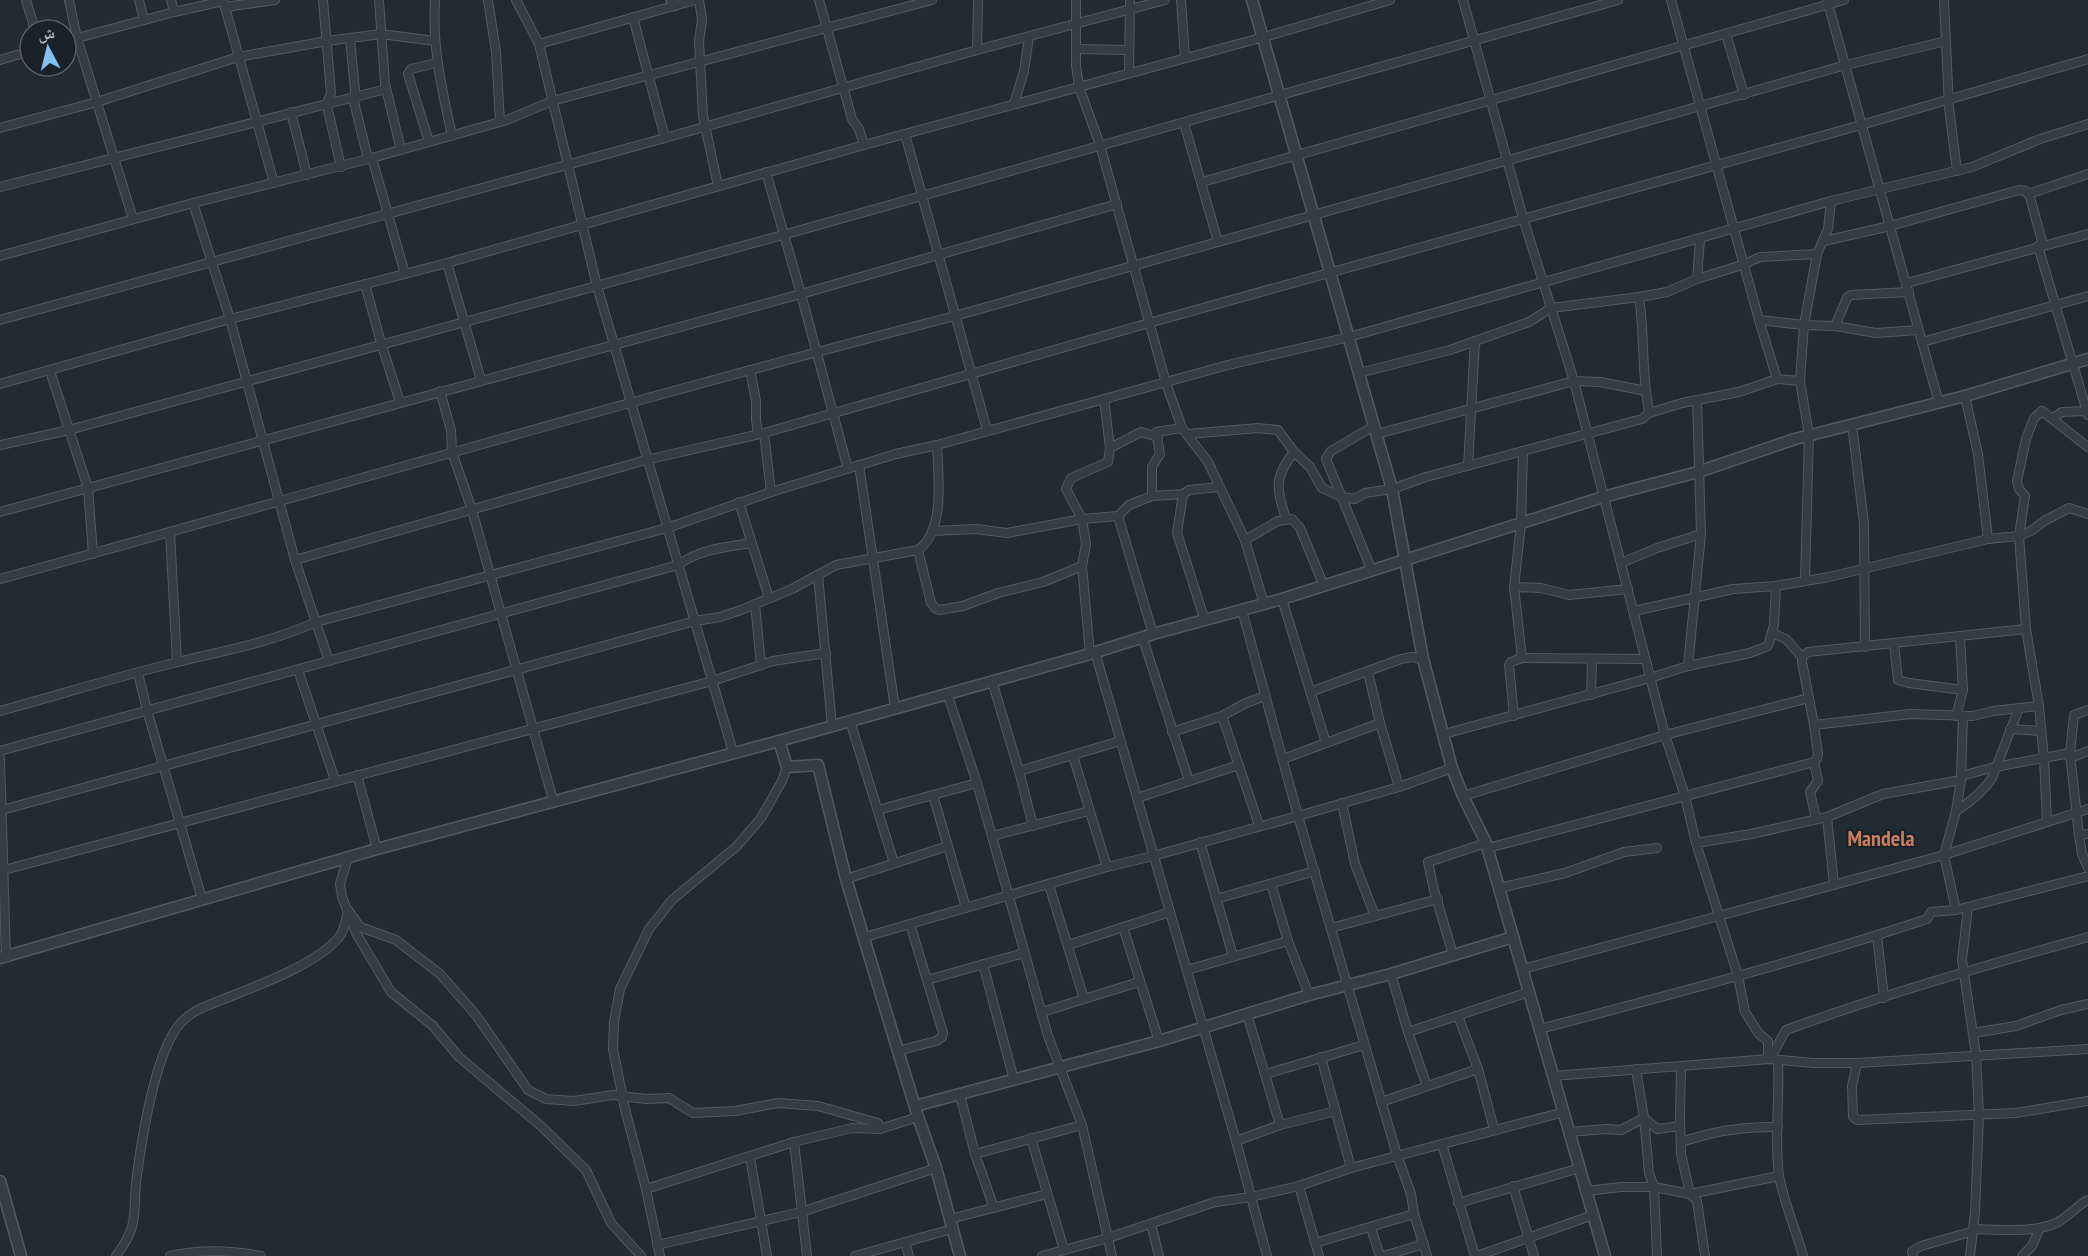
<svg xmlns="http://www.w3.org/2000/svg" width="2088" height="1256" viewBox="0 0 2088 1256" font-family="'PT Sans Narrow','Noto Naskh Arabic',sans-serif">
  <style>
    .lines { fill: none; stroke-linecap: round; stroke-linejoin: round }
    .minor-casing { stroke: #505b62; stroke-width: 10 }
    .tertiary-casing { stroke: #505b62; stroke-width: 13 }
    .minor { stroke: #333d44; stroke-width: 8 }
    .tertiary { stroke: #333d44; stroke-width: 10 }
    .labels { text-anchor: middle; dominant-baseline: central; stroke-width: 4.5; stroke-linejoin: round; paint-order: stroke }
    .neighbourhood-label { font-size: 22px; font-weight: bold; fill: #cb7b5e; stroke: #192228 }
  </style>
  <rect width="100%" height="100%" fill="#202b33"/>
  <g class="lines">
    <g class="minor-casing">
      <g id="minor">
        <path d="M26,0L35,30"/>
        <path d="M69,0L77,38L133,219"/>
        <path d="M139,0L144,20"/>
        <path d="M171,0L174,12"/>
        <path d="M223,0L274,183"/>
        <path d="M323,0L331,93L327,103L328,110L341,167"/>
        <path d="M379,0L385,84L401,150"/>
        <path d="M435,0C432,48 442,89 452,136"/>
        <path d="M488,0L496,52L500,122"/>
        <path d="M516,0L539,44L597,286L733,752"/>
        <path d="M699,0L702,19L699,42L703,116L718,186"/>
        <path d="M819,0L852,119L859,129L864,145"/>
        <path d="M1076,0V65L1079,87L1100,145L1166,383L1182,428L1208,462L1245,540L1264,604"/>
        <path d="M1181,0L1185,58"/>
        <path d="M1463,0L1523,218L1574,381L1665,735L1685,796L1696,843L1738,976L1745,1012L1759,1034L1768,1041V1059"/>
        <path d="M1671,0L1759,320L1777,379L1800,381"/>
        <path d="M1827,0L1939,403"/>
        <path d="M1944,0L1949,107L1957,171"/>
        <path d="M225,7L275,0"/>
        <path d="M633,17L665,138"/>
        <path d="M1726,34L1744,95"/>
        <path d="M350,39L355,90L354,102L368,159"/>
        <path d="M66,41L174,12L223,1"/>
        <path d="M539,44L695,0"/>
        <path d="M1076,49L1129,50"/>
        <path d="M977,50L978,0"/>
        <path d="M0,60L30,51"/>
        <path d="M1129,73L1130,0"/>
        <path d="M1014,104L1024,71L1029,37"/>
        <path d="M291,112L307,175"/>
        <path d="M1184,123L1218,242"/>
        <path d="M0,128L97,102L238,57L327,41L381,34L435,41"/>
        <path d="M905,134L987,430"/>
        <path d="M429,142L408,74L411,69L436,63"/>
        <path d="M372,158L405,274"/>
        <path d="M766,172L801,294L848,469"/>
        <path d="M1202,182L1844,0"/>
        <path d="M0,187L386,89"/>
        <path d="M2028,194L2088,174"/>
        <path d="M193,203L230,319L295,560L329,661"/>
        <path d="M1824,241L1890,226L2019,190L2026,191L2030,197L2043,245"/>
        <path d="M2038,246L2088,415"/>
        <path d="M0,256L193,203L372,158L507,120L552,101L932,0"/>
        <path d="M447,263L481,380"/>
        <path d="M1697,279L1745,264L1760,257L1817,254"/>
        <path d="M1907,283L2088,234"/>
        <path d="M365,284L381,343L400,402"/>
        <path d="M1639,297C1644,328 1642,359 1646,391"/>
        <path d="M0,320L665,138L977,50L1165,0"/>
        <path d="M1759,320L1804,325L1835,326L1876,333L1918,330"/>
        <path d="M1835,326L1847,298L1851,295L1909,292"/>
        <path d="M1922,342L2088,296"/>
        <path d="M750,370L756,401V420L758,434"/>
        <path d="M50,371L88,488L93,554"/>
        <path d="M1359,373L1450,350L1529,322L1551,308L1639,297L1667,292L1697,279L1700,239"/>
        <path d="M0,384L230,319L447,263L864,145L1264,37L1390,0"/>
        <path d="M440,391L451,430L452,452L472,510L553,800"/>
        <path d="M1965,396L1978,454L1988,539"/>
        <path d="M2053,418L2062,412L2087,411"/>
        <path d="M1852,424L1864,524L1865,647"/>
        <path d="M764,433L771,492"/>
        <path d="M1188,434L1258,428L1278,430L1294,452L1310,467L1322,488L1342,497L1355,499L1365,493L1392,489L1426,477L1642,419L1649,413"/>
        <path d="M1377,434L1574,381L1600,382L1646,391L1649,413L1682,403L1739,392L1777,379"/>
        <path d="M0,445L69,430L783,235L1618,0"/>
        <path d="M1110,448L1141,432L1158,437"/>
        <path d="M859,465L895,708"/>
        <path d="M1468,466L1475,341"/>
        <path d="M1183,494L1177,533L1205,621"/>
        <path d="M1152,496V467L1160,454L1156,432L1182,428"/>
        <path d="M739,502L769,598"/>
        <path d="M0,512L801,294L1117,204"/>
        <path d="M1118,516L1129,505L1152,496L1183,494L1189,490L1220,487"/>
        <path d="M1286,519C1277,489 1273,478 1294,452"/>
        <path d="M932,531L976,529L1007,533L1082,519L1118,516L1153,634"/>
        <path d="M170,532L177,662"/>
        <path d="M1245,540L1278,521L1292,519L1300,528L1324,586"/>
        <path d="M918,550L931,603L935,608L939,610L963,606L998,593L1043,582L1082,566"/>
        <path d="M295,560L646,460L764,433L1149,323L1861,125L2088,59"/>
        <path d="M1621,563L1657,548L1701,534"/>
        <path d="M1372,571L1326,459L1331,451L1374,426"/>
        <path d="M818,575L832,726"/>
        <path d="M0,579C318,492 635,398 955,316L1846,65L1946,41"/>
        <path d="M1805,580L1809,435L1800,381L1804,325L1817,254L1828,229L1831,201"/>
        <path d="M1514,587L1541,588L1569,595L1628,589"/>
        <path d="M1282,599L1326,743"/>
        <path d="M755,604L761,665"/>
        <path d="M1242,610L1298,816L1397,1155L1411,1194L1414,1214"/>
        <path d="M1634,611L1733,589L1776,586L1829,577L1988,539L2019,536L2031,531L2044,521L2069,508L2088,514"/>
        <path d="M1772,633L1786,639L1802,657"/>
        <path d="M1143,639L1189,781"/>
        <path d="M1894,644L1898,680L1909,683L1963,690"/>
        <path d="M1095,652L1236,1141L1267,1256"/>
        <path d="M1090,654L1082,566L1086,544L1082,519L1066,489L1071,478L1108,462L1110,448L1104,399"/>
        <path d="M1522,658L1514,587L1521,524L1523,451"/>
        <path d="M1688,666L1701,534L1697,400"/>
        <path d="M298,670L335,780"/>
        <path d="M1368,672L1380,723L1399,787"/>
        <path d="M138,673L147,710L202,899"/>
        <path d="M992,681L1019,771L1033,826"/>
        <path d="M1310,692L1401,659L1412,657L1423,659"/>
        <path d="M947,693L977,783L1048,1036L1082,1125L1112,1256"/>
        <path d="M1591,695L1592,659"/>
        <path d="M2088,710L2074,715L2070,753L2079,835L2082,854L2088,868"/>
        <path d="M0,711C59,695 119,676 178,662C227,650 269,643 316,622L667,528L771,492L896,454L937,445L1228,365L1349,337L1831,201L1972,167L2040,139L2088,124"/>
        <path d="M1222,716L1259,825"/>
        <path d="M1514,716L1509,665L1511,662L1522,658L1645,659"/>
        <path d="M1956,716L1963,690L1960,637"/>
        <path d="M850,721L894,863"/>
        <path d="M1814,725L1910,714L1973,716L1993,711L2039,706"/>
        <path d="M2010,729L2041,731"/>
        <path d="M1172,732L1222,716L1246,703L1265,696"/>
        <path d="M1444,734L1650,678L1688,666L1750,653L1768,646L1774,625L1776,586"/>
        <path d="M0,751L678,565C700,549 726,547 751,543"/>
        <path d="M1073,756L1107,867"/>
        <path d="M0,758L6,958"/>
        <path d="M2070,758L2088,751"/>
        <path d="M1283,759L1380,723"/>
        <path d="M1814,762L1818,781L1810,792L1816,818"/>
        <path d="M1019,771L1120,741"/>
        <path d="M357,775L377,849"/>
        <path d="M1961,776L1963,716"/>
        <path d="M933,795L966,908"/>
        <path d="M1463,796L1665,735L1809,698"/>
        <path d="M1137,798L1239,765"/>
        <path d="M1342,803L1355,864L1375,916"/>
        <path d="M2,810L695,621L720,617L741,610L792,589L836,565L918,550C946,531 938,474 937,445"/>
        <path d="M878,810L977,783"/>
        <path d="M1956,811C1970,802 1983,792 1992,778L2019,708"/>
        <path d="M1827,817L1834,885"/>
        <path d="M2047,822L2044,759L2039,706L2026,629L2019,536L2025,496L2019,489L2017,481L2026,439L2034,418L2042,411L2088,447"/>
        <path d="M2079,835L2088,834"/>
        <path d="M992,836L1089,811"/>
        <path d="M1200,842L1233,956"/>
        <path d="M1696,843L1751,834L1827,817L1883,794L1961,780V776L1995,767L2070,753"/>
        <path d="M1488,848L1814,762L1817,758L1818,754L1814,725L1802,662V657L1808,652L2026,629"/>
        <path d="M1944,855L1956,811L1961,780"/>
        <path d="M1944,855L1956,910"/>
        <path d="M348,857L340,884L342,897L356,933L391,992L433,1026L459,1057L541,1126L586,1170L611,1223L641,1256"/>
        <path d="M4,870C241,809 476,743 712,681L773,661L826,653"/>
        <path d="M846,879L948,846"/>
        <path d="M1271,884L1288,941L1309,995"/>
        <path d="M1049,885L1084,999"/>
        <path d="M1499,888L1565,873L1624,852L1657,848"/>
        <path d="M1216,899L1315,871"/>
        <path d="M1968,907L1962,960L1976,1055L1979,1115L1975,1212L1970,1256"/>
        <path d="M348,910L360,927L396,940L440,974L476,1015L528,1090L546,1099L574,1101L613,1095L646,1099L669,1098L693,1113L735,1111L778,1103L818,1106L878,1123L880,1129"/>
        <path d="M1123,927L1159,1041"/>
        <path d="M1331,928L1438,899"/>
        <path d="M1877,935L1884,998"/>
        <path d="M865,937L1107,867L1153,856L1298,816L1399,787L1452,768"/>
        <path d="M1068,945L1170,912"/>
        <path d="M1453,955L1434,890L1428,862L1486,843"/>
        <path d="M983,964L1014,1080"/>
        <path d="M1523,969L1944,855L2088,809"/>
        <path d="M1187,970L1288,941"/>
        <path d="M1391,974L1408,1032L1427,1086"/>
        <path d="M927,980L1024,953"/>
        <path d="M1042,1012L1139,982"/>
        <path d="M1247,1014L1280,1125"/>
        <path d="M1458,1016L1478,1069L1494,1129"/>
        <path d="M1540,1029C1669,995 1800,961 1927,919L1931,912L1956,910L2088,876"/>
        <path d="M1408,1032L1529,992"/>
        <path d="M1973,1033L2016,1026L2061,1010L2088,1004"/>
        <path d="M897,1051L936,1041L942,1037L943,1033L910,924"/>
        <path d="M1321,1057L1351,1168"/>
        <path d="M1770,1059L1786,1030C1885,994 1987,965 2088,937"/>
        <path d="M1778,1060C1780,1098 1774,1138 1779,1176C1784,1203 1796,1230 1803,1256"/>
        <path d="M1857,1063L1852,1086L1853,1117L1857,1120L2016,1113L2088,1101"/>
        <path d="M1681,1067L1680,1116L1681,1154L1690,1194L1697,1201L1705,1256"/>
        <path d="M1636,1069L1644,1118L1649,1173L1654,1187L1657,1256"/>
        <path d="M1266,1074L1364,1045"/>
        <path d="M1553,1076L1770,1059L1813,1063H1857L2088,1049"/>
        <path d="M960,1095L975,1154L994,1208"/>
        <path d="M1381,1102L1478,1069"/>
        <path d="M1569,1132L1606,1129L1621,1130L1644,1118L1657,1129L1680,1126"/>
        <path d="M1031,1138L1064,1250"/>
        <path d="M1236,1141L1280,1125L1336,1111"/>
        <path d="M794,1142L807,1256"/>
        <path d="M1681,1142C1713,1131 1743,1126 1778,1127"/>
        <path d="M1442,1144L1475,1256"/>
        <path d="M975,1154L1082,1125"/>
        <path d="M750,1157L767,1256"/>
        <path d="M1299,1186L1319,1256"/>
        <path d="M1513,1186L1534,1256"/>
        <path d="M646,1189L794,1142L852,1128L880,1129L918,1117"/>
        <path d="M1586,1191L1621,1187H1654L1690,1194L1779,1176"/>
        <path d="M1458,1203L1580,1168"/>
        <path d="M950,1219L1047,1194"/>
        <path d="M1151,1224L1159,1256"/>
        <path d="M1371,1228L1380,1256"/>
        <path d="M1974,1229C1997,1230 2038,1233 2058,1222C2069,1216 2076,1206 2088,1200"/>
        <path d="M905,1242L909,1256"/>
        <path d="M1315,1243L1414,1214L1427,1256"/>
        <path d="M657,1245L801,1212L936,1168"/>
        <path d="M116,1256C141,1223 132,1211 137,1175C142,1137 155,1056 178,1026C190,1011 206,1006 224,999C256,986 318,964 339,937C345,930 346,919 348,911"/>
        <path d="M170,1256C201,1249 230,1250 261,1256"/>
        <path d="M660,1256L646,1189L625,1109L613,1049L614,1022L620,989L649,929L672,900L737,846L761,818L782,781L787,767"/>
        <path d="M855,1256L952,1229"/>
        <path d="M1042,1256L1108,1238L1215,1202L1251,1197L1299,1186L1351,1168L1564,1112"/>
        <path d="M1383,1256L1424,1244"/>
        <path d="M1477,1256L1593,1215"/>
        <path d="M1913,1256L1912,1251L1921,1246L1974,1231"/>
        <path d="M2022,1256L2032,1246L2040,1228"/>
      </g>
    </g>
    <g class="tertiary-casing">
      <g id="tertiary">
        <path d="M672,0L674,5"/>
        <path d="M1252,0L1392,489L1423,659L1452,768L1463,796L1486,843L1605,1256"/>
        <path d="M779,741L787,767L818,765L846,879L918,1117L936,1168L960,1256"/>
        <path d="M0,958L377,849L779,741L1090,654L1153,634L1282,599L1603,497L1698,472L1795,439L1965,396L2088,359"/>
        <path d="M915,1106L1159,1041L1309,995L1391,974L1513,937"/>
        <path d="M0,1181L21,1256"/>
      </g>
    </g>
    <use href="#minor" class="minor"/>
    <use href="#tertiary" class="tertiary"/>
  </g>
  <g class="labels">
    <g class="neighbourhood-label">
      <text x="1881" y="838">Mandela</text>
    </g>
  </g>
  <g transform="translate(48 48) rotate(353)"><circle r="28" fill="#192228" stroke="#545e65" stroke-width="1.5"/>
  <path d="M0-4.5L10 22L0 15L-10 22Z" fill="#83c0f0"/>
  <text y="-9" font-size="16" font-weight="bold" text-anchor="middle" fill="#adb8c1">ش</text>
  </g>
</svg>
